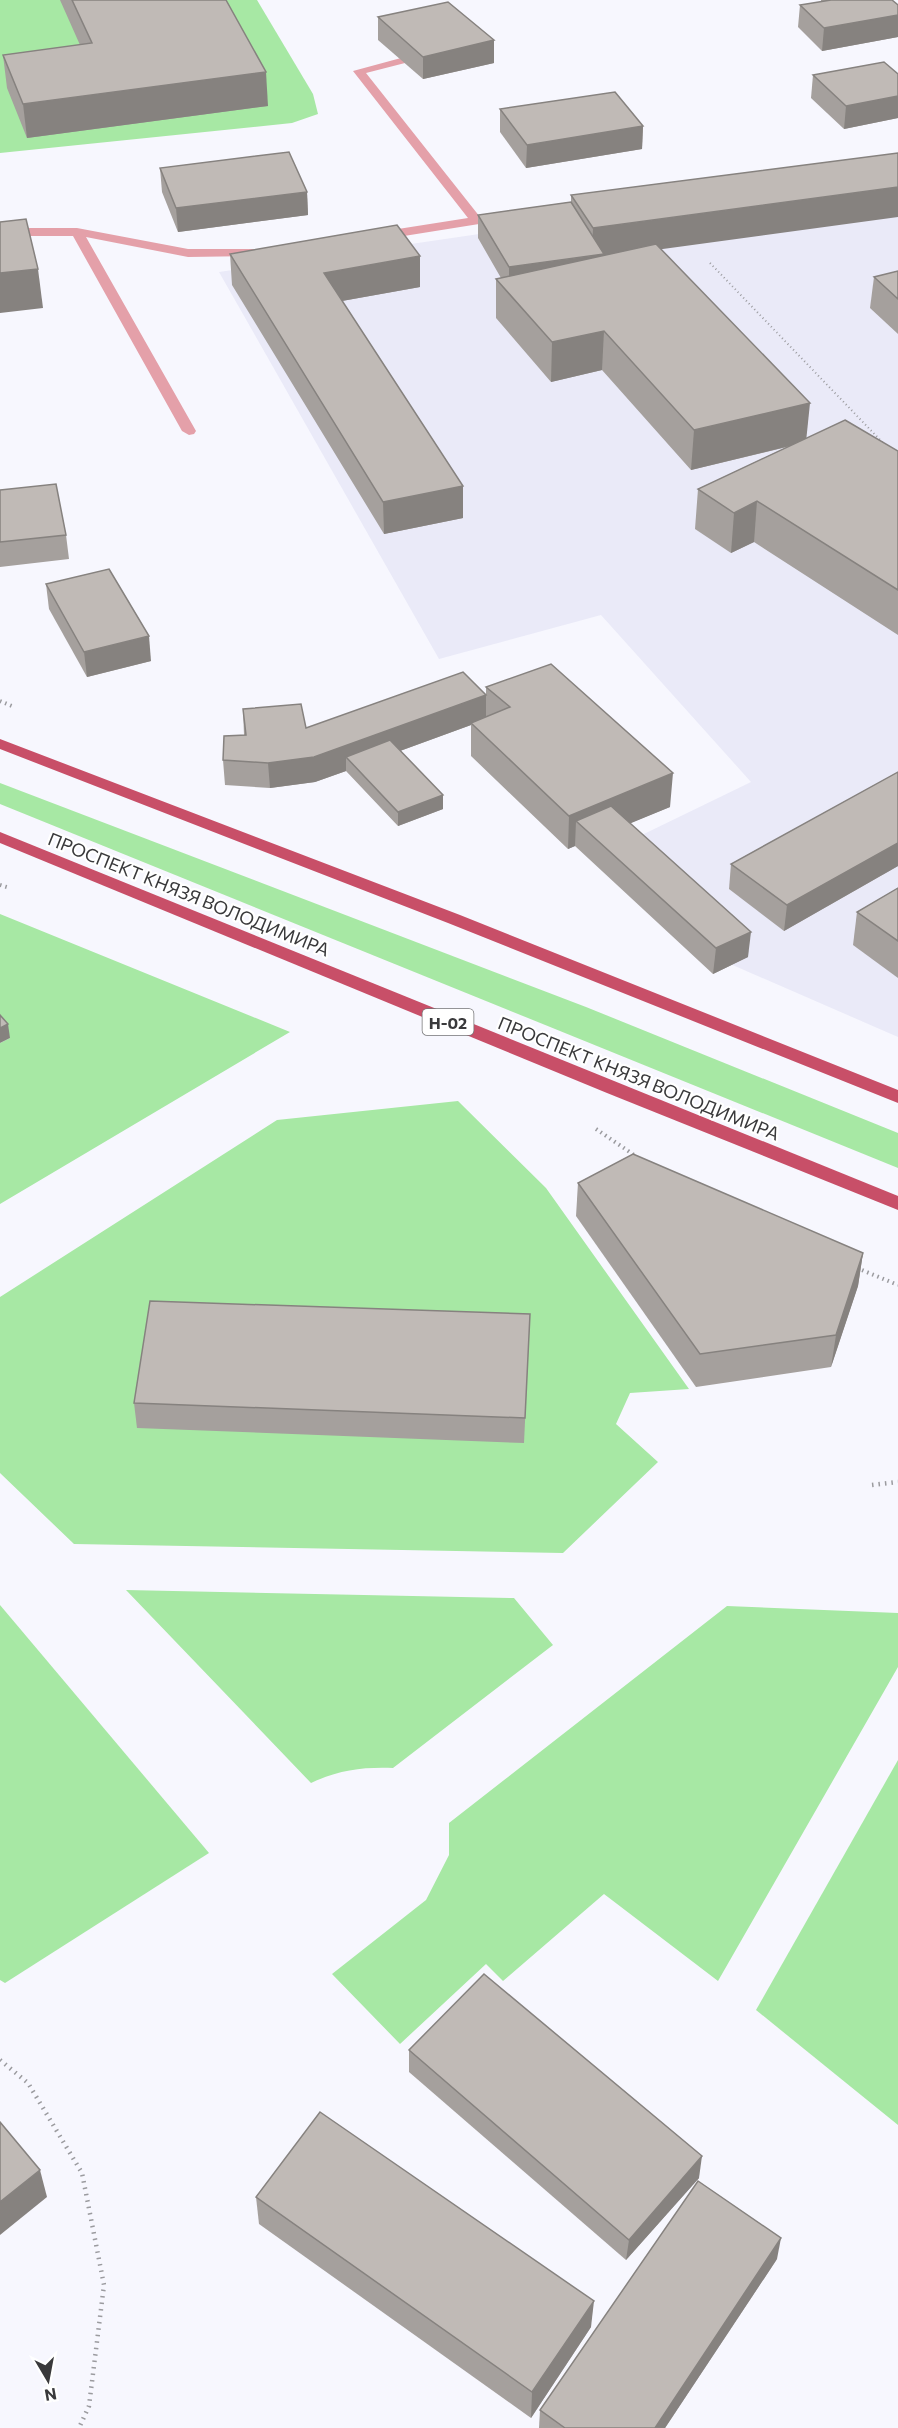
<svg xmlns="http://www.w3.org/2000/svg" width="898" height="2428" viewBox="0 0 898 2428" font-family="Commissioner,sans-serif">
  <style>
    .built { fill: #eaeaf8 }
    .green { fill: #a7e8a4 }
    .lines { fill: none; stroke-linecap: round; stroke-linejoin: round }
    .path-far2 { stroke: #9b9b9f; stroke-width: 2; stroke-dasharray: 1 3; stroke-linecap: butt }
    .path-far1 { stroke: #9b9b9f; stroke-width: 4; stroke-dasharray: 1.5 4; stroke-linecap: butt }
    .path { stroke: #9b9b9f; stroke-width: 4.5; stroke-dasharray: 1.5 5; stroke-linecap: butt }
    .minor { fill: #e4a0a9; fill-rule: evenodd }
    .major { fill: #c84f68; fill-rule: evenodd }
    .wall { fill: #a5a09d }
    .shaded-wall { fill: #86827f }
    .building { fill: #c0bab6; stroke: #86827f; stroke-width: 1.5 }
    .labels { text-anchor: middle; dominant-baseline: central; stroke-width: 4.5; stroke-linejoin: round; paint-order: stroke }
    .shield { fill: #fff; stroke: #747476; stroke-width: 1.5 }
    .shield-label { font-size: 16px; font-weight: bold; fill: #39393b }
    .street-label { font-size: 18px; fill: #39393b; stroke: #fff }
  </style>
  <rect width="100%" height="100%" fill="#f7f7fe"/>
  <path class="built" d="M898,173V1037L689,946L613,849L751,782L601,615L439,659L219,272Z"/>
  <g class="green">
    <path d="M0,0H257L313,94L318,114L292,123L0,153Z"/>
    <path d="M0,783L586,1007L898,1133V1168L0,804Z"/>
    <path d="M0,914L290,1032L0,1204V1043L10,1038L0,1026Z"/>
    <path d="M458,1101L546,1188L689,1389L630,1393L616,1424L658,1462L563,1553L74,1544L0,1473V1297L277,1120Z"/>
    <path d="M126,1590L514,1598L553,1645L393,1768C362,1767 339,1770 311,1783Z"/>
    <path d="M0,1605L209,1853L5,1983L0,1980Z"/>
    <path d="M727,1606L898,1613V1667L718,1981L604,1894L503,1981L486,1964L400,2044L332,1974L426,1900L449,1855V1823Z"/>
    <path d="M898,1760V2125L756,2010Z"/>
  </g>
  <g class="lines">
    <path class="path-far2" d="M710,263L884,444"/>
    <g class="path-far1">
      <path d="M0,701L12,706"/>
      <path d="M0,885L10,888"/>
      <path d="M596,1129L637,1157"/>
      <path d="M857,1268L898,1285"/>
    </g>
    <g class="path">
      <path d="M872,1485L898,1482"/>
      <path d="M0,2060L28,2083L82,2173L104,2285L89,2406L79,2428"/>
    </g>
    <g class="minor">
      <path d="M401,58L407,61L405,63L366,73L480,217L500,213L506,217L504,220L379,240L373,236L379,232L468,218L353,71Z"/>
      <path d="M0,228H77L188,249H258L260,252L254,256L188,257L86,237L196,431L194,434L189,435L182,431L73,236H0Z"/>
    </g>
    <g class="major">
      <path d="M0,739L460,915L898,1090V1103L448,923L0,749Z"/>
      <path d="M0,832L898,1196V1210L607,1093L0,843Z"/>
    </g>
  </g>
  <g class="wall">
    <path d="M60,0H226L268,106L27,138L7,88L3,55L80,45Z"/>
    <path d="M821,0H892L898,5V37L822,51L798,27L800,5L821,2Z"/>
    <path d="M378,17L494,40V63L423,79L378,40Z"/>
    <path d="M898,74V118L844,129L811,98L813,75Z"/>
    <path d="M500,109L643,126L642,149L526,168L500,132Z"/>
    <path d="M160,168L307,192L308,215L178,232L162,192Z"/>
    <path d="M571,195L661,250L806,438L898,451V635L754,542L731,553L695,529L698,489L787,447L691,470L602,370L551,382L496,318V279L501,278L478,238V215L571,202Z"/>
    <path d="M230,254L420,287L342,301L463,486V518L384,534L232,285Z"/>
    <path d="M898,271V334L870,308L874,277Z"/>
    <path d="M0,490L66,535L69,559L0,567Z"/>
    <path d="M46,584L151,661L87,677L49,609Z"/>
    <path d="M486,687L670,807L630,823L748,957L713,974L575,846L568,849L471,756V725L400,751L443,795V809L398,826L346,771L315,782L270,788L225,785L223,760L244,735L243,709L306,728L486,695Z"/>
    <path d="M898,772V866L784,931L729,889L731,864Z"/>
    <path d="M898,888V978L853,945L857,912Z"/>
    <path d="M578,1183L863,1253L858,1286L831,1367L696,1387L576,1216Z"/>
    <path d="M530,1314L524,1443L137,1428L134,1403Z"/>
    <path d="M409,2050L699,2178L626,2260L409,2072Z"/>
    <path d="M256,2197L591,2327L531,2418L259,2224Z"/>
    <path d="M777,2259L665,2428H539L540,2410Z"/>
  </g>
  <g class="shaded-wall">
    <path d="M898,15V37L822,51L824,28Z"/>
    <path d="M494,40V63L423,79V57Z"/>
    <path d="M266,72L268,106L27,138L23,104Z"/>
    <path d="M898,96V118L844,129L846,106Z"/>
    <path d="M643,126L642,149L526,168L527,145Z"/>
    <path d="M898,187V217L604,257L509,291V267L592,256L593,228Z"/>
    <path d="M307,192L308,215L178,232L176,208Z"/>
    <path d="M420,256V287L325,304L324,273Z"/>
    <path d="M38,269L43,308L0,313V273Z"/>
    <path d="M604,331L602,370L551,382L552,342Z"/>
    <path d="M810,403L806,442L691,470L694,430Z"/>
    <path d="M463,486V518L384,534L383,502Z"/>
    <path d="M757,501L754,542L731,553L734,513Z"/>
    <path d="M149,636L151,661L87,677L84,652Z"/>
    <path d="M486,695V720L471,723V725L356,767L346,757V771L315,782L270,788L268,763Z"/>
    <path d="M673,773L670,807L595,838L576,821L575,846L568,849L569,816Z"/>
    <path d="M443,795V809L398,826V812Z"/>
    <path d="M898,843V866L784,931L787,905Z"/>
    <path d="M751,932L748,957L713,974L716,948Z"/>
    <path d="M8,1024L10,1038L0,1043V1028Z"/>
    <path d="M863,1253L858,1286L831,1367L836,1335Z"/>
    <path d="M702,2156L699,2178L626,2260L629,2240Z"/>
    <path d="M40,2170L47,2197L0,2235V2202Z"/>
    <path d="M781,2238L777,2259L665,2428H655Z"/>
    <path d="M594,2301L591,2327L531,2418L532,2392Z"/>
  </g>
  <g class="building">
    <path d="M72,0H226L266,72L23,104L3,55L92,43Z"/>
    <path d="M831,0H892L898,5V15L824,28L800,5Z"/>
    <path d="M448,2L494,40L423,57L378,17Z"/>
    <path d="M884,62L898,74V96L846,106L813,75Z"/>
    <path d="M615,92L643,126L527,145L500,109Z"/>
    <path d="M289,152L307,192L176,208L160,168Z"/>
    <path d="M898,153V187L593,228L571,195Z"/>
    <path d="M571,202L604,254L509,267L478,215Z"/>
    <path d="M26,219L38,269L0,273V222Z"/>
    <path d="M397,225L420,256L324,273L463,486L383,502L230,254Z"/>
    <path d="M656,244L810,403L694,430L604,331L552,342L496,279Z"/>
    <path d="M898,271V299L874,277Z"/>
    <path d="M845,420L898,451V590L757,501L734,513L698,489Z"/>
    <path d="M56,484L66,535L0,542V490Z"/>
    <path d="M109,569L149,636L84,652L46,584Z"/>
    <path d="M551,664L673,773L569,816L471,723L510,707L486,687Z"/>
    <path d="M463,672L486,695L314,757L268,763L223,760L224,736L246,735L243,709L301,704L306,728Z"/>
    <path d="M390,740L443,795L398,812L346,757Z"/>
    <path d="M898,772V843L787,905L731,864Z"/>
    <path d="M611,806L751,932L716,948L576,821Z"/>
    <path d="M898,888V941L857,912Z"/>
    <path d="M0,1015L8,1024L0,1028Z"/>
    <path d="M633,1154L863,1253L836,1335L700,1354L578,1183Z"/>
    <path d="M150,1301L530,1314L525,1418L134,1403Z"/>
    <path d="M484,1974L702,2156L629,2240L409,2050Z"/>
    <path d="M320,2112L594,2301L532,2392L256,2197Z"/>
    <path d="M0,2122L40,2170L0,2202Z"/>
    <path d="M698,2181L781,2238L655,2428H565L540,2410Z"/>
  </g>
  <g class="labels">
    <rect class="shield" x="422.5" y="1009" width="51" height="26" rx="4.5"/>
    <g class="shield-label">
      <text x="448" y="1022">Н-02</text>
    </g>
    <g class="street-label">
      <text transform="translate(189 894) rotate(22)">ПРОСПЕКТ КНЯЗЯ ВОЛОДИМИРА</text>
      <text transform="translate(639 1078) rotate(22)">ПРОСПЕКТ КНЯЗЯ ВОЛОДИМИРА</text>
    </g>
  </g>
  <g transform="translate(48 2380) rotate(170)" stroke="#ffffff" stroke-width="4.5" paint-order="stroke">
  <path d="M0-4.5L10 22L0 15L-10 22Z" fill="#39393b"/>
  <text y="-9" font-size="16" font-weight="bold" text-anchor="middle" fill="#39393b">N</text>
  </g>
</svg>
